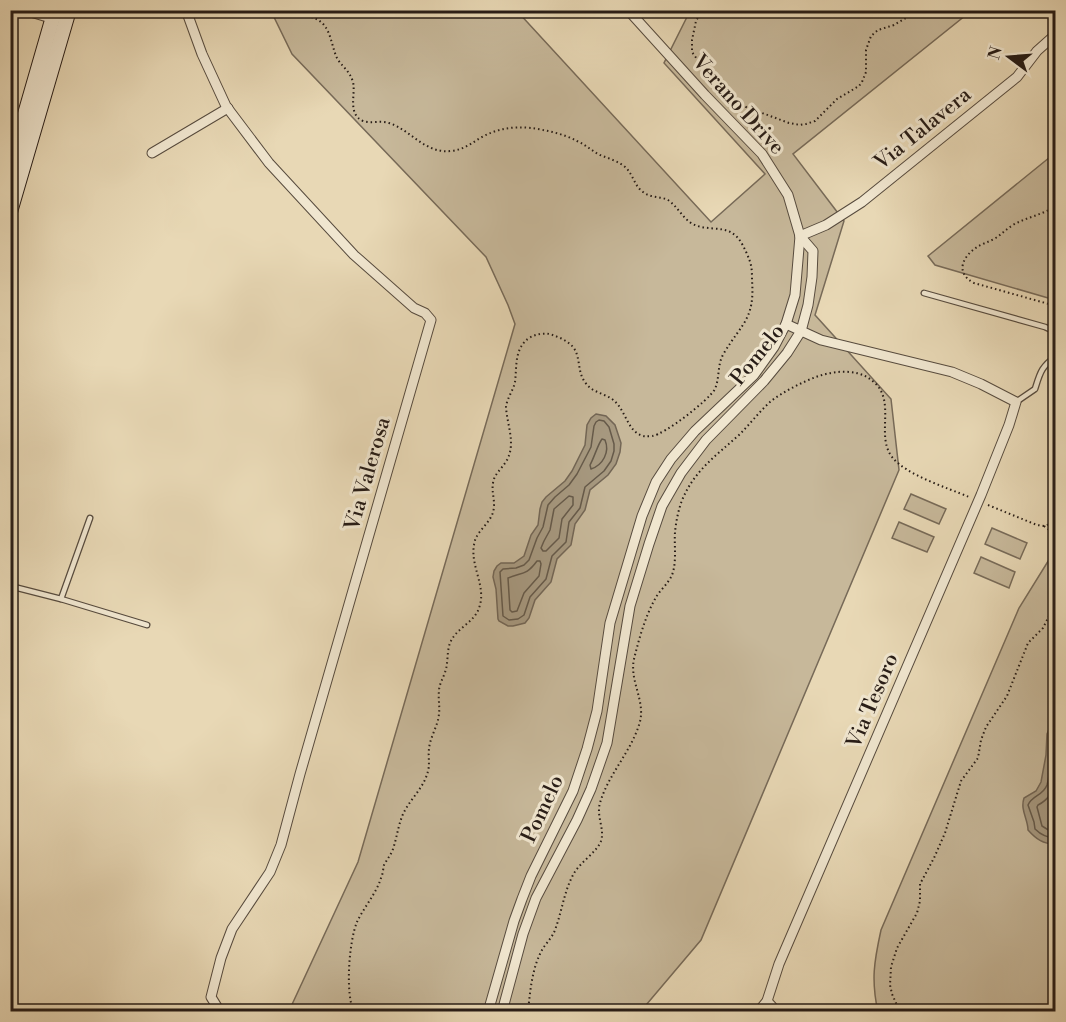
<svg xmlns="http://www.w3.org/2000/svg" width="1066" height="1022" viewBox="0 0 1066 1022" font-family="'Libre Bodoni',serif">
  <style>
    .green { fill: #c7b89a; stroke: #776a58; stroke-width: 1.5 }
    .water { fill: #a6987f; stroke: #736655; stroke-width: 1.5 }
    .lines { fill: none; stroke-linecap: round; stroke-linejoin: round }
    .shore { stroke: #665a4a; stroke-width: 1.5 }
    .lane-casing { stroke: #574b3e; stroke-width: 7 }
    .street-casing { stroke: #574b3e; stroke-width: 11 }
    .secondary-casing { stroke: #271c16; stroke-width: 16 }
    .path { stroke: #271c16; stroke-width: 2; stroke-dasharray: 1.5 3; stroke-linecap: butt }
    .lane { stroke: #f0e6cf; stroke-width: 4.5 }
    .street { stroke: #f0e6cf; stroke-width: 9 }
    .secondary { stroke: #f0e6cf; stroke-width: 14 }
    .labels { text-anchor: middle; dominant-baseline: central; stroke-width: 6; stroke-linejoin: round; paint-order: stroke }
    .street-label { font-size: 21px; fill: #271c16; stroke: #f0e6cf }
  </style>
  <rect width="100%" height="100%" fill="#e8d8b5"/>
  <filter id="stains"><feTurbulence type="fractalNoise" baseFrequency=".00333" numOctaves="4"/><feColorMatrix values="0 0 0 0 .2 0 0 0 0 .09 0 0 0 0 .02 0 0 0 .5 -.17"/></filter>
  <radialGradient id="worn" r=".72"><stop offset=".6" stop-color="#630" stop-opacity="0"/><stop offset="1" stop-color="#630" stop-opacity=".3"/></radialGradient>
  <g class="green">
    <path d="M271,11H517L711,222L765,174L664,63L690,11H971L793,154L844,221L815,315L891,399L899,470L701,940L641,1011H289L358,862L515,324L508,305L486,257L292,54Z"/>
    <path d="M1055,153V300L935,265L928,256Z"/>
    <path d="M911,494L946,509L939,524L904,509Z"/>
    <path d="M899,522L934,537L927,552L892,538Z"/>
    <path d="M992,528L1027,543L1020,559L985,544Z"/>
    <path d="M1055,550V1011L878,1012C871,980 874,962 881,930L1019,608Z"/>
    <path d="M981,557L1015,572L1009,588L974,573Z"/>
  </g>
  <g class="water">
    <path d="M596,414L606,416L615,425L621,443L620,452L616,464L608,475L590,490L585,510L575,524L571,545L557,559L551,582L535,600L529,618L525,623L513,626H508L499,621L498,619L496,589L493,577L494,571L497,566L501,563H514L524,556L531,535L538,525L540,509L542,502L546,497L565,481L572,471L585,445L587,425L591,418Z"/>
    <path d="M1055,716V844C1043,844 1036,839 1028,830C1028,819 1020,810 1024,798L1036,791L1041,782L1046,755L1047,734Z"/>
  </g>
  <g class="lines">
    <g class="shore">
      <path d="M599,420L604,421L609,427L614,444V451L611,461L604,471L585,487L580,508L569,522L566,542L552,556L546,579L530,597L524,615L518,619L509,620L503,616L500,572L503,569L516,568L524,565L529,560L537,538L543,527L548,505L555,497L569,485L577,474L591,447L594,426L596,422Z"/>
      <path d="M602,439L605,440C610,452 603,465 591,469L590,465C594,458 598,444 602,439Z"/>
      <path d="M569,496L573,497V505L562,519L559,538L546,551H543L541,548L544,541L550,530L554,509Z"/>
      <path d="M537,561H540L541,564L539,576L524,593L517,611L512,612L510,610L508,578C522,572 526,576 537,561Z"/>
      <path d="M1056,728C1047,745 1053,766 1047,785C1043,796 1032,795 1028,805L1034,822L1035,829C1041,835 1047,838 1056,838"/>
      <path d="M1056,780C1054,791 1048,800 1038,805L1037,807L1042,826L1050,831H1056"/>
    </g>
    <g class="lane-casing">
      <g id="lane">
        <path d="M17,10L50,20"/>
        <path d="M924,293L1045,327L1056,332"/>
        <path d="M1016,402L1035,389C1040,373 1041,367 1056,356"/>
        <path d="M10,586L61,599L147,625"/>
        <path d="M61,599L90,518"/>
      </g>
    </g>
    <g class="street-casing">
      <g id="street">
        <path d="M186,10L202,54L226,106L269,163L354,255L414,308L425,313L431,320L300,774L281,845L270,872L232,929L221,958L211,997L219,1010L222,1012"/>
        <path d="M152,153L228,108"/>
        <path d="M800,236L826,225L862,202L1017,77L1037,51L1056,34"/>
        <path d="M767,1001L777,1012"/>
        <path d="M488,1012L514,921L522,899L531,876L573,791L587,749L597,711L610,623L642,516L656,482L671,459L695,431L754,375L774,347L786,324L795,295L800,236L788,195L762,154L705,95L628,10"/>
        <path d="M502,1012L523,934L536,898L577,820L591,789L607,743L630,606L649,544L662,506L681,473L706,440L764,381L787,353L801,331L808,305L812,277L813,251L800,236"/>
        <path d="M758,1012L767,1001L779,964L981,495L1009,425L1016,402L981,384L952,372L821,340L786,324"/>
      </g>
    </g>
    <g class="secondary-casing">
      <g id="secondary">
        <path d="M10,166L55,10"/>
        <path d="M10,212L69,10"/>
      </g>
    </g>
    <g class="path">
      <path d="M290,10C301,16 316,15 324,25C332,35 332,49 338,60C344,68 350,72 353,82C356,94 347,114 363,121C371,124 380,120 389,123C411,130 425,154 451,151C462,150 471,144 480,138C496,129 512,126 531,128C546,130 564,134 577,141C586,145 592,151 600,155C608,158 617,161 624,166C633,173 634,186 643,192C650,198 660,196 668,200C677,206 682,217 691,223C704,231 722,226 732,233C740,237 746,251 749,259C752,266 752,273 752,280C755,319 742,323 724,353C717,364 720,377 715,389C709,400 664,435 652,436C627,440 628,410 612,399C603,393 591,392 585,382C577,372 581,357 573,347C567,340 558,337 550,334C542,333 536,334 529,338C514,349 517,366 515,382C513,391 507,398 506,407C507,425 516,443 507,460C502,469 494,474 493,483C491,494 497,503 492,515C487,526 475,533 474,545C470,566 487,587 479,608C474,623 456,628 450,643C447,651 448,661 446,669C444,677 439,684 439,691C438,699 440,706 439,714C438,726 430,737 429,749C428,756 430,764 428,771C424,788 410,799 403,814C398,826 397,837 393,849C391,855 387,859 384,865C383,869 383,874 381,878C376,894 364,907 357,922C349,941 345,994 354,1012"/>
      <path d="M702,10L696,21L692,40V52L699,62L716,73L730,93L746,107L789,123L800,125L806,124L815,121L837,99L859,86L862,82L866,72V50L871,36L878,30L894,25L906,18L913,10"/>
      <path d="M1056,206C1042,215 1027,217 1013,225C1006,229 1001,235 994,239C988,242 982,244 977,247C962,257 955,273 974,283L1056,306"/>
      <path d="M988,505L1037,525L1044,526L1056,522"/>
      <path d="M1044,526L1056,535"/>
      <path d="M528,1012C530,992 532,968 542,950C546,943 552,938 555,930C562,911 564,892 573,875C579,863 597,852 601,841C605,829 596,816 600,803C608,775 630,753 639,725C647,702 629,682 634,659C639,639 645,617 655,599C659,591 668,584 672,575C677,562 674,545 675,532C676,522 678,512 681,503C693,471 716,456 740,434C750,424 759,412 770,402C776,397 783,393 790,389C809,379 828,370 850,372C860,373 868,376 876,384C895,404 876,436 892,457C906,475 948,488 969,497"/>
      <path d="M900,1012L892,994L890,985L891,967L897,948L917,913L920,901V884L934,858L945,833L961,781L978,758L981,740L986,727L1007,696L1028,643L1043,628L1050,614L1056,607"/>
    </g>
    <use href="#lane" class="lane"/>
    <use href="#street" class="street"/>
    <use href="#secondary" class="secondary"/>
  </g>
  <g class="labels">
    <g class="street-label">
      <text transform="translate(738 105) rotate(48)">Verano Drive</text>
      <text transform="translate(923 129) rotate(-39)">Via Talavera</text>
      <text transform="translate(758 355) rotate(-51)">Pomelo</text>
      <text transform="translate(368 474) rotate(-74)">Via Valerosa</text>
      <text transform="translate(873 701) rotate(-67)">Via Tesoro</text>
      <text transform="translate(543 809) rotate(-65)">Pomelo</text>
    </g>
  </g>
  <rect width="1066" height="1022" fill="none" stroke="#e8d8b5" stroke-width="36"/>
  <rect x="12" y="12" width="1042" height="998" fill="none" stroke="#271c16" stroke-width="3"/>
  <rect x="18" y="18" width="1030" height="986" fill="none" stroke="#271c16" stroke-width="1.5"/>
  <g transform="translate(1009 57) rotate(286)" stroke="#f0e6cf" stroke-width="4.5" paint-order="stroke">
  <path d="M0-4.5L10 22L0 15L-10 22Z" fill="#271c16"/>
  <text y="-9" font-size="16" font-weight="bold" text-anchor="middle" fill="#271c16">N</text>
  </g>
  <rect width="100%" height="100%" filter="url(#stains)"/>
  <rect width="100%" height="100%" fill="url(#worn)"/>
</svg>
